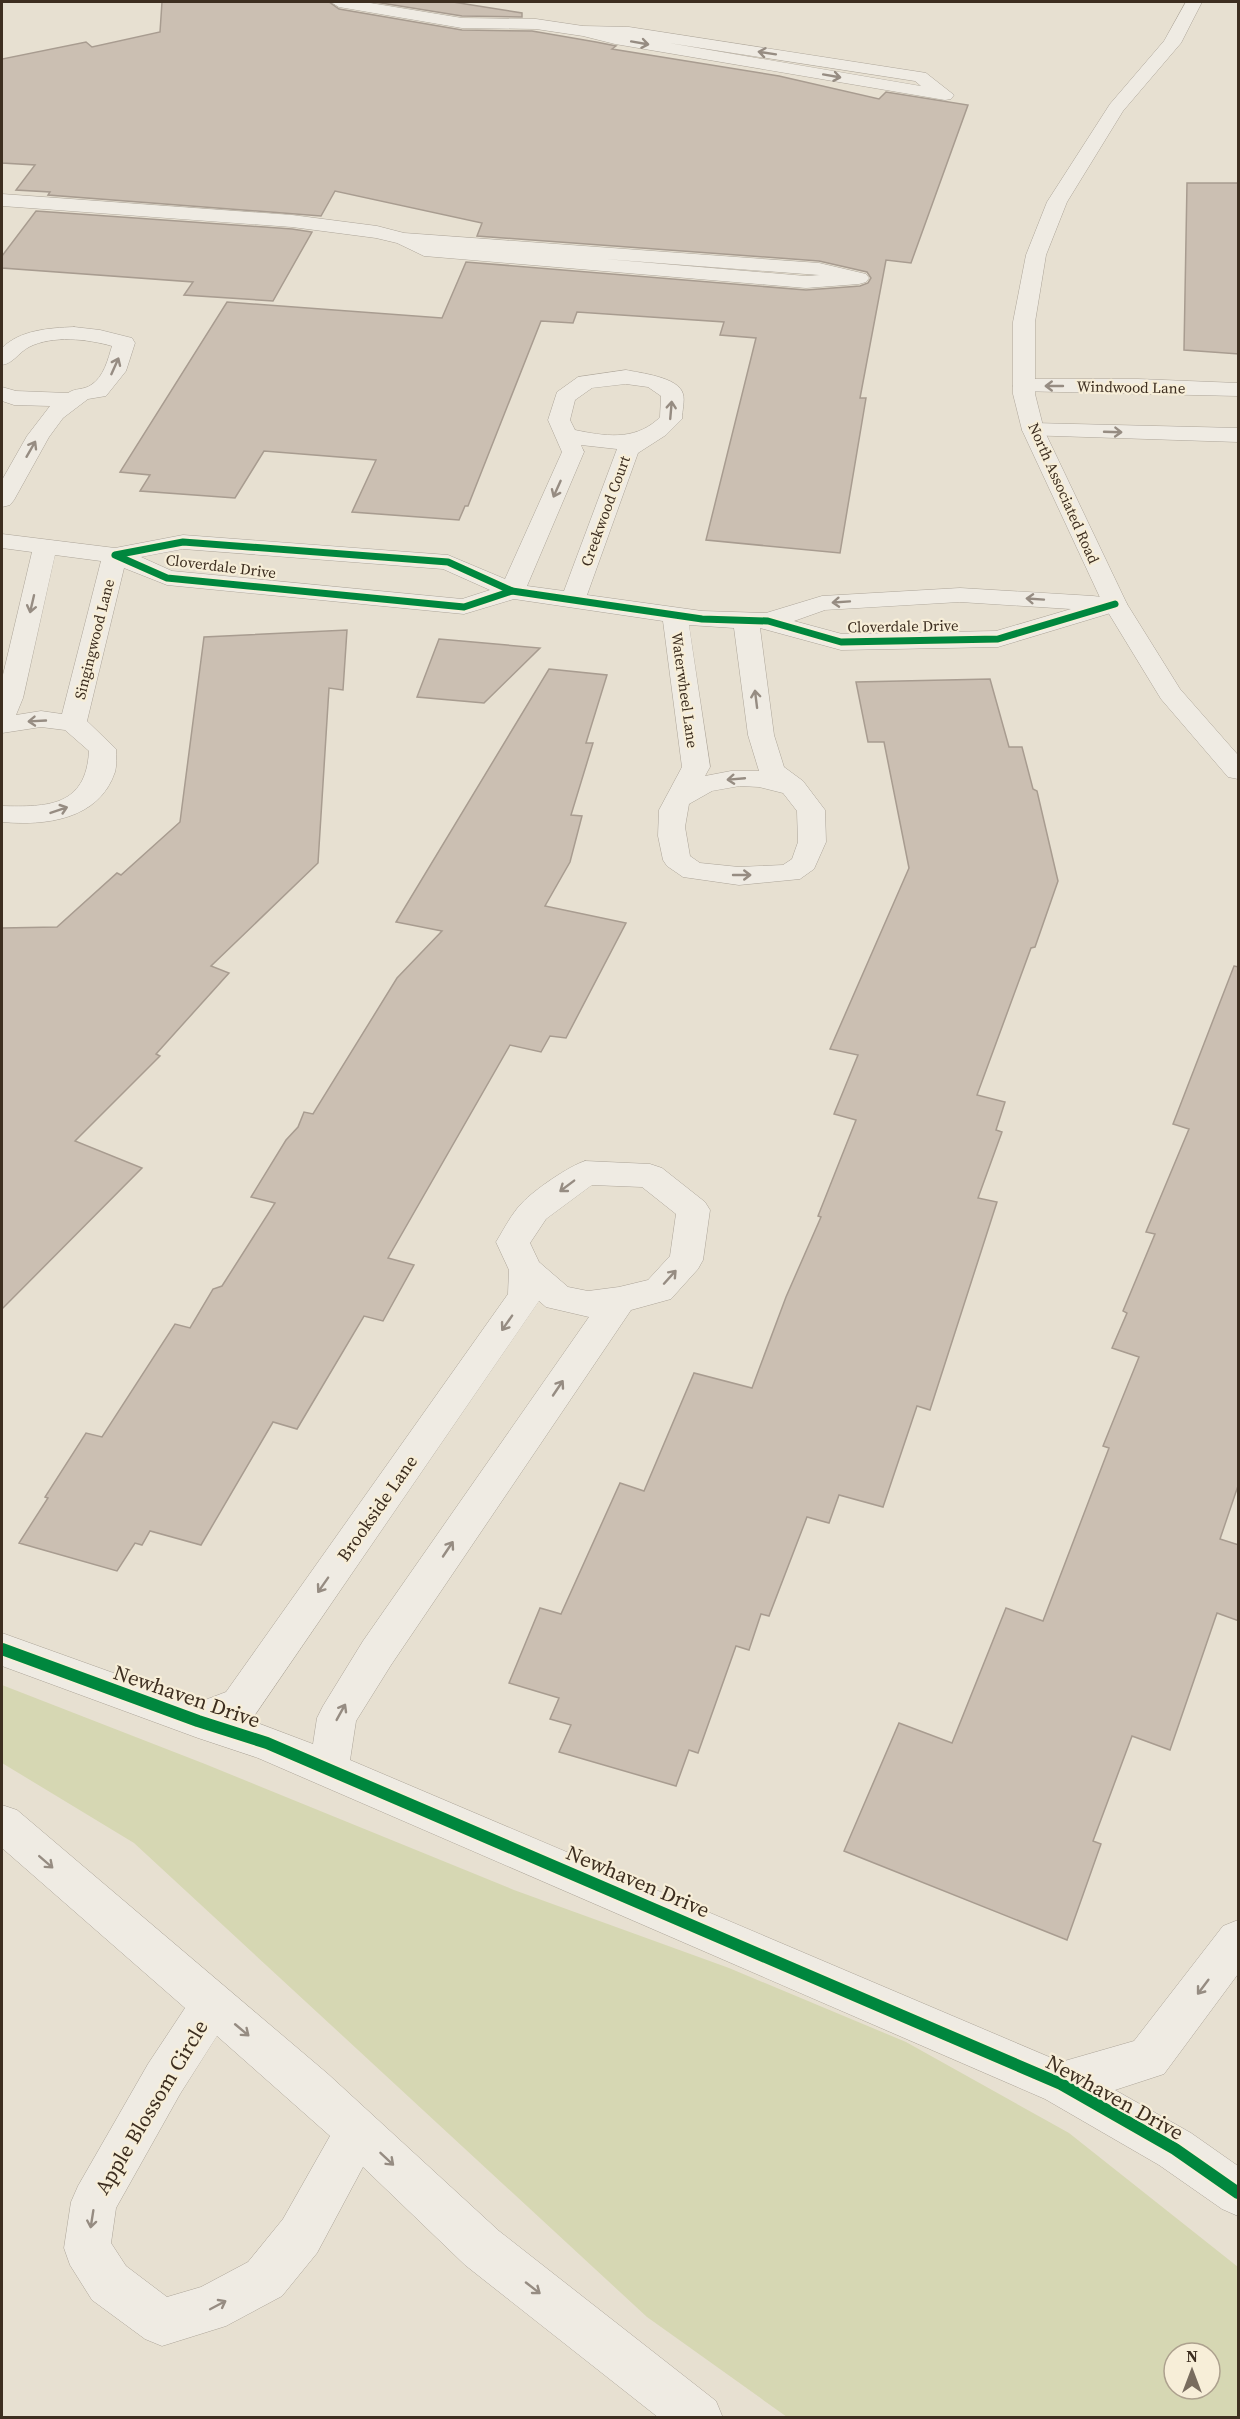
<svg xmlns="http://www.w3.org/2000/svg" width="1240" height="2419" viewBox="0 0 1240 2419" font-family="'Source Serif 4',serif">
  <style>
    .green { fill: #d6d7b3; fill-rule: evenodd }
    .building { fill: #cbbfb2; stroke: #a89c90; stroke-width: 1.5 }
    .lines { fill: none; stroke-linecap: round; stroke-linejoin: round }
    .service-casing { stroke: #ada599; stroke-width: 1 }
    .minor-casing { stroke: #ada599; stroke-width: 1 }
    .tertiary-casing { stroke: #ada599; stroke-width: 1 }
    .service { fill: #efebe3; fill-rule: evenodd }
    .minor { fill: #efebe3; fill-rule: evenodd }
    .tertiary { fill: #efebe3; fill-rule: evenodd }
    .cycleway-far1-casing { stroke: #f7eed8; stroke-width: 10 }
    .cycleway-casing { stroke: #f7eed8; stroke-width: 16 }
    .cycleway-far1 { stroke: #00873e; stroke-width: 7 }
    .cycleway { stroke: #00873e; stroke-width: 12 }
    .oneway { stroke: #968c82 }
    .labels { text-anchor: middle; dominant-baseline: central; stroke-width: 4.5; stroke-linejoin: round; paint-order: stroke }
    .far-street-label { font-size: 15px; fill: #3d2e20; stroke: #f7eed8 }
    .street-label { font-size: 18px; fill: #3d2e20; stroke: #f7eed8 }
    .near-street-label { font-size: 21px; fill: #3d2e20; stroke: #f7eed8 }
  </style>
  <rect width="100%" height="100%" fill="#e7e0d1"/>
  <path class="green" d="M2,1685L205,1764L514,1890L729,1968L906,2042L1069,2133L1238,2267V2417H787L647,2317L134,1843L2,1763ZM1174,2353H1210V2389H1174Z"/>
  <g class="building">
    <path d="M162,2H329L339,9L462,30L532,31L596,42L616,46L612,49L779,76L879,99L886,92L968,105L911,263L886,260L860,398H866L840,553L706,540L756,338L720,335L724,322L577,312L573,323L541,321L468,506H465L459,520L352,512L376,460L264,451L235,498L140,491L150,475L120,472L227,302L442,318L466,262L806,290L860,286L868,283L871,278L867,272L819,261L477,236L482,223L335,191L321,216L48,195L50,192L16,190L35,165L2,163V59L86,42L92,47L160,32Z"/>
    <path d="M375,2H453L522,13V17L462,16Z"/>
    <path d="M1187,183H1239V354L1184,350Z"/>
    <path d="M36,211L292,229L312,232L273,301L184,295L193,282L2,268V256Z"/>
    <path d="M347,630L343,690L329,688L318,863L211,966L229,973L156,1054L160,1056L75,1141L142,1168L2,1309V928L57,927L117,873L121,875L180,822L204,637Z"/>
    <path d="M439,639L540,648L484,703L417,697Z"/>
    <path d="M549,669L607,675L586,743H593L571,815L582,816L570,862L545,906L626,923L566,1038L550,1036L541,1052L510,1045L388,1258L414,1265L383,1321L364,1316L297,1429L273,1422L201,1545L150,1531L142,1545L135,1543L117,1571L19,1543L48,1498L45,1497L86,1433L102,1437L175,1324L190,1328L213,1289L222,1286L275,1203L251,1197L286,1140L298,1127L304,1112L313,1114L397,978L442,931L396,922Z"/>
    <path d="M990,679L1009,747H1022L1033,789L1037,791L1058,881L1035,947L1031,948L977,1095L1005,1102L996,1130L1002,1132L978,1198L997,1202L930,1410L917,1406L883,1507L839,1495L829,1523L807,1517L769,1616L761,1614L749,1650L736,1646L698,1753L689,1750L676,1786L559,1752L571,1725L550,1719L559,1698L509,1683L540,1608L561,1614L620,1483L644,1491L694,1373L752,1388L786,1297L821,1217L818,1216L856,1120L834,1114L858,1055L830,1049L909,868L884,742H868L856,682Z"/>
    <path d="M1234,966L1239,967V1483L1220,1539L1239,1545V1621L1217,1613L1170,1750L1132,1736L1093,1841L1101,1844L1067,1940L844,1851L899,1723L952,1743L1006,1608L1043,1621L1109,1448L1103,1446L1139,1357L1112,1348L1127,1313L1123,1311L1155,1234L1146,1232L1189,1129L1173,1124Z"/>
  </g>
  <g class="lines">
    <g class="service-casing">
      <g id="service">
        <path d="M331,2H364L462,18L536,19L583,26L629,27L920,72L926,73L954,95L951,99L945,100L615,44L583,36L536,29L462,28L339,7ZM669,43L915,81L921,86Z"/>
        <path d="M2,194L292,215L377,226L404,233L819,263L866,274L869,278L866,282L859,284L806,288L424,256L397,243L376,238L292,227L2,206ZM605,259L819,275H820L806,276Z"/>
      </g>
    </g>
    <g class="minor-casing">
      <g id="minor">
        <path d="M74,327L100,330L132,338L135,343L126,371L106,396L88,399L63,418L49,437L14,500L10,505L2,507V480L27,436L50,406L14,405L2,401V387L16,391L68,393C75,388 84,390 91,385C104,377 108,359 112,346C87,339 53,335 29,347C18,353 14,363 2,365V348C20,330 49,328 74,327Z"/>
        <path d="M626,370C640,373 679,377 683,394C685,401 682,411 682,419L666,435L638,453L587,595L702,611L766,613L822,596L960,588L1093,596C1105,598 1112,596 1124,599L1127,604L1124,609L998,647L841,650L760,628L774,735L784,767L803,781L825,810L826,842L814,869L800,879L739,885L683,877L667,866L663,860L658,836L659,810L682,767L663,621L514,599L464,614L167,585L124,568L87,721L116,749C116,756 117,765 115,772C99,820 45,826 2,822V806C47,807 86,807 89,751L65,730L41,727L2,733V679L32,552L2,548V534L115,548L183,535L448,555L505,579L562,452L548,420L557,392L578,377ZM626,384L648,387L661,396L660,417L657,420C633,441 604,436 575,430L570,420L575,400L592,388ZM581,445L617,449L564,591L527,586L584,452ZM183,549L443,569L490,590L462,599L172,571L141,557ZM55,555L101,561L62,714L41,711L16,715L23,698ZM960,602L1071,609L996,631L842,634L794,621L825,610ZM689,625L734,628L748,735L759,771H731L705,776L710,767ZM740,786L759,787L783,793L797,811L798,842L792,859L783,865L739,867L700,863L690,856L685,827L689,804L712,791Z"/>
        <path d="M1024,379H1138L1238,383V396L1016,391L1013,386L1016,381Z"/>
        <path d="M1033,423L1238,428V442L1025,435L1022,430L1025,425Z"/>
        <path d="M585,1161L650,1164L662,1168L705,1202L710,1210L703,1260L698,1269L671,1299L631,1310L391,1665L356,1721L350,1760L1061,2062L1134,2041L1223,1926L1238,1920V1974L1164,2074L1115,2090L1191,2133L1238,2166V2216L1222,2209L1159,2165L1045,2099L258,1758L198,1738L2,1666V1633L197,1703L226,1692L508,1294L509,1270L496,1242C504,1229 512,1213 522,1203C534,1190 569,1166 585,1161ZM592,1185L642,1187L676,1214L670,1256L648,1280L619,1287L588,1291L568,1287L539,1262L530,1243L546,1219ZM539,1301L546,1307L589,1317L363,1641L323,1706L317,1718L313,1744L247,1719L254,1716Z"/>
        <path d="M2,1805L17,1810L328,2074L499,2231L716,2401L723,2418H659L465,2265L363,2167L317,2253L282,2296L226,2326L162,2346L145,2339L92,2300L70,2265L64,2248L71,2202L78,2186L148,2064L185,2008L2,1848ZM217,2036L330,2136L283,2219L248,2262L201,2287L167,2297L126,2266L111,2243L116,2208L180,2094Z"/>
      </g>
    </g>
    <g class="tertiary-casing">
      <path id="tertiary" d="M1186,2H1202L1181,43L1123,111L1067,202L1046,255L1035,322V394L1044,430L1127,604L1180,689L1238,755V779L1228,777L1161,699L1103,604L1022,430L1013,394V322L1026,255L1047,202L1110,104L1164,41Z"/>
    </g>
    <use href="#service" class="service"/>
    <use href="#minor" class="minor"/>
    <use href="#tertiary" class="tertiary"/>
    <g class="cycleway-far1-casing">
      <g id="cycleway-far1">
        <path d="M183,542L448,562L512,591L464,607L167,578L115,555Z"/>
        <path d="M512,591L702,619L768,621L841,642L998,639L1115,604"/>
      </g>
    </g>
    <g class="cycleway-casing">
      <path id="cycleway" d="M2,1649L198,1721L267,1743L1061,2084L1175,2149L1238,2193"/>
    </g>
    <use href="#cycleway-far1" class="cycleway-far1"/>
    <use href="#cycleway" class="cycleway"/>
  </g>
  <defs><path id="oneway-shaft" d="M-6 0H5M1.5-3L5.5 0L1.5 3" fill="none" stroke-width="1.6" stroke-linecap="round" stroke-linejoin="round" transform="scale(1.5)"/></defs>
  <g class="oneway">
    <use href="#oneway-shaft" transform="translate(640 43) rotate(10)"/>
    <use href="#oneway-shaft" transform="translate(767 53) rotate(-171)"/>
    <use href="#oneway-shaft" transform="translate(832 76) rotate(10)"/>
    <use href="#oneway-shaft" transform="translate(115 366) rotate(-66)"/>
    <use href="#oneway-shaft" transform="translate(1054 386) rotate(-180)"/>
    <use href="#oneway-shaft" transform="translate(671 410) rotate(-85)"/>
    <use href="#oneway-shaft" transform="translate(1113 432) rotate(2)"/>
    <use href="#oneway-shaft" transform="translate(31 449) rotate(-60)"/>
    <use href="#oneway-shaft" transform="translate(557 489) rotate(114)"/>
    <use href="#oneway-shaft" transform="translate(1035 599) rotate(-176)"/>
    <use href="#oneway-shaft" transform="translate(841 602) rotate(176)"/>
    <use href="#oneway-shaft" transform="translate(32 604) rotate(103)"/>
    <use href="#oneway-shaft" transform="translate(756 699) rotate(-97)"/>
    <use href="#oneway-shaft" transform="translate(37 721) rotate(177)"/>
    <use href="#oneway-shaft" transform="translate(736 779) rotate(175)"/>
    <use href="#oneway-shaft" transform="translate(59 810) rotate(-19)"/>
    <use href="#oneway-shaft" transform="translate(742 875)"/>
    <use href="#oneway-shaft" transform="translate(567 1186) rotate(143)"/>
    <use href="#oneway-shaft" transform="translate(670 1277) rotate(-48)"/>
    <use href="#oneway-shaft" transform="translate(507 1323) rotate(125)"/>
    <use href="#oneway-shaft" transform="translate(558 1388) rotate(-56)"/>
    <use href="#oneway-shaft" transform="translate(448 1549) rotate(-56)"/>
    <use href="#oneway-shaft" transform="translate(323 1585) rotate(125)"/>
    <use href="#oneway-shaft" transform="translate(341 1712) rotate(-61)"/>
    <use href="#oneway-shaft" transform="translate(46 1862) rotate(41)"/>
    <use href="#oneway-shaft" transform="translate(1203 1987) rotate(127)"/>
    <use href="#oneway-shaft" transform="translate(242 2030) rotate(40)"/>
    <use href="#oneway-shaft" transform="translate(387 2159) rotate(43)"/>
    <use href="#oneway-shaft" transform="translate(92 2219) rotate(99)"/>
    <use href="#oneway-shaft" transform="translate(533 2288) rotate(38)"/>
    <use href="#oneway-shaft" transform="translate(218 2305) rotate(-28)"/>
  </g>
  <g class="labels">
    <g class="far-street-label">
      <text transform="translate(1131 387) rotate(1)">Windwood Lane</text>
      <text transform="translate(1064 493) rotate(66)">North Associated Road</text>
      <text transform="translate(605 511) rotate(-70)">Creekwood Court</text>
      <text transform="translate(221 566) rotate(7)">Cloverdale Drive</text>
      <text transform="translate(903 626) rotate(-1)">Cloverdale Drive</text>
      <text transform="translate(94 639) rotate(-76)">Singingwood Lane</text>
      <text transform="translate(685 690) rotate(82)">Waterwheel Lane</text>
    </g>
    <g class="street-label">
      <text transform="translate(377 1508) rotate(-55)">Brookside Lane</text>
    </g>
    <g class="near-street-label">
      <text transform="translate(187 1696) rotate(19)">Newhaven Drive</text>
      <text transform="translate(638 1881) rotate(23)">Newhaven Drive</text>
      <text transform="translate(1115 2097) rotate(29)">Newhaven Drive</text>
      <text transform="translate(151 2107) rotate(-59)">Apple Blossom Circle</text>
    </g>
  </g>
  <rect width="1240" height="2419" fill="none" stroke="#3d2e20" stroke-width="6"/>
  <g transform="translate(1192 2371)"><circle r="28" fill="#f7eed8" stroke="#ada18e" stroke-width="1.5"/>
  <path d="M0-4.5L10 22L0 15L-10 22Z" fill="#786c5e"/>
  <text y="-9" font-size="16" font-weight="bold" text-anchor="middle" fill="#3d2e20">N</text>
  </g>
</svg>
